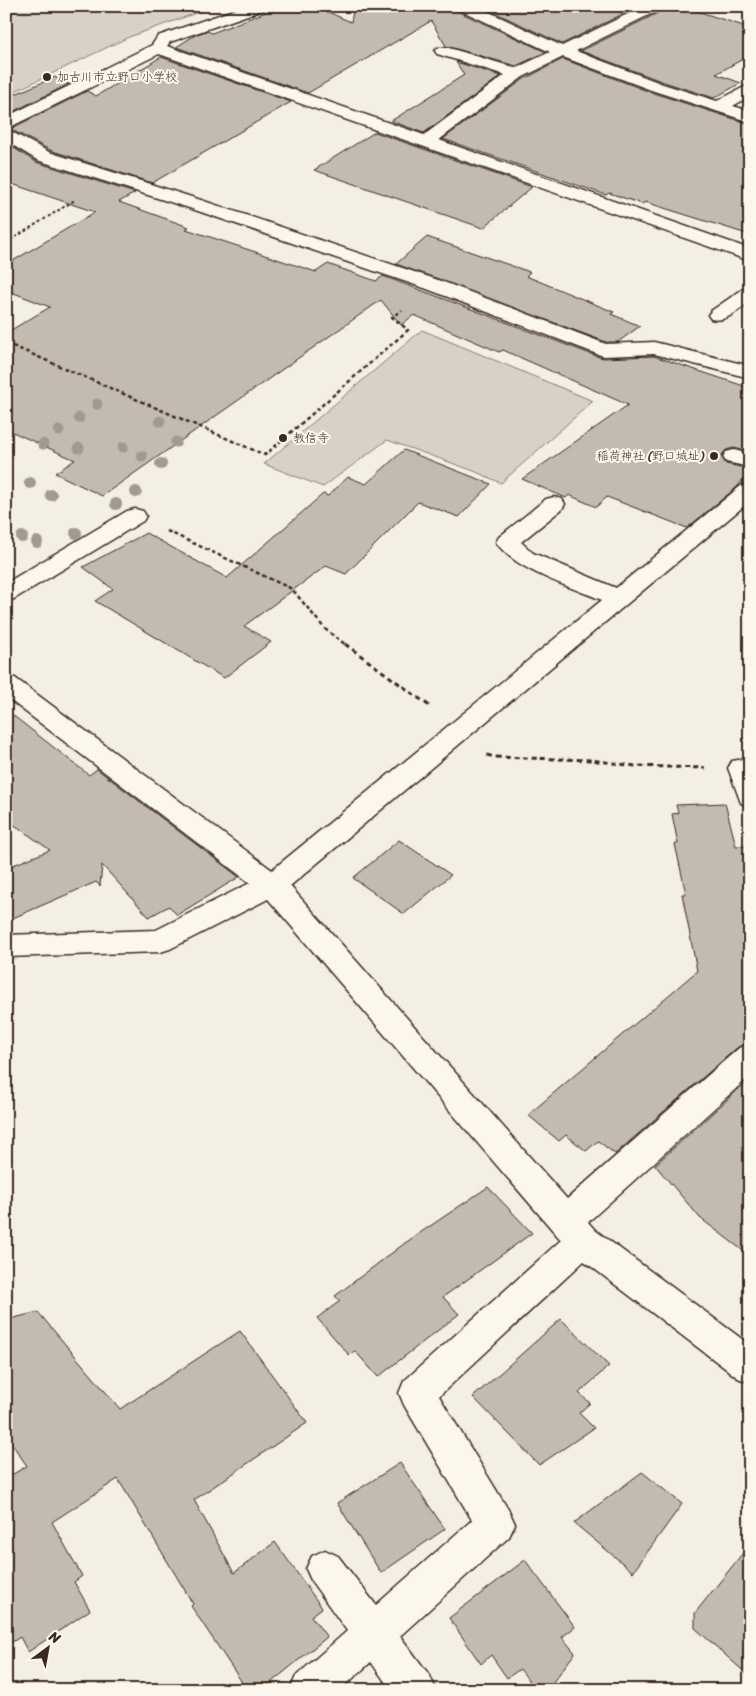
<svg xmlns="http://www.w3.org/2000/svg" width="756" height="1696" viewBox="0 0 756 1696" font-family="Sriracha,'Klee One',sans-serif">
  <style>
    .green { fill: #d8d1c6; stroke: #8a7e72 }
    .building { fill: #c3bbb0; stroke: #3b2a1e }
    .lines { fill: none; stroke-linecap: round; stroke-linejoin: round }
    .minor-casing { stroke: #3b2a1e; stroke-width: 3 }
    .path-far2 { stroke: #3b2a1e; stroke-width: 2; stroke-dasharray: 3 2.5; stroke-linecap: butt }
    .path-far1 { stroke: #3b2a1e; stroke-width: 2.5; stroke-dasharray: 4 3; stroke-linecap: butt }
    .path { stroke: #3b2a1e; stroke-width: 3; stroke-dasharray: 5 4; stroke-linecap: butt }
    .minor { fill: #fbf7ec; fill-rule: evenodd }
    .tree { fill: #a39a8e }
    .poi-dot { fill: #3b2a1e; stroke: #fbf7ec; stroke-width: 2 }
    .labels { text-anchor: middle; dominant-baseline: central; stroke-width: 4; stroke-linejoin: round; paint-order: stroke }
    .far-poi-label { font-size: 12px; fill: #3b2a1e; stroke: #fbf7ec; text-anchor: start }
  </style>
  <rect width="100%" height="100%" fill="#f3efe4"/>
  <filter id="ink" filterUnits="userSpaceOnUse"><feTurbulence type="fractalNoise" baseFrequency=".02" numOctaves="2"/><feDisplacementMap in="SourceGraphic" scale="10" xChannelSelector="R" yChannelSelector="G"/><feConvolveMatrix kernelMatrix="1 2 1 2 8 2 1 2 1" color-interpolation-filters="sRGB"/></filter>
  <g filter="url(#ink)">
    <g class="green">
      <path d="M6,6H216L129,37L7,95Z"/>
      <path d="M422,330L593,401L501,483L474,471L387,440L323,487L264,464Z"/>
    </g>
    <g class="building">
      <path d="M281,6H314L351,22L354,6H454L457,11L546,52L516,66L446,46L431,21L308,93L176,47L197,34L207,31L212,33Z"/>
      <path d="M481,6H639L562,44Z"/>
      <path d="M665,6H681L750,28V55L716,74L741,83L714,98L664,82L581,51L662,11Z"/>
      <path d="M161,57L291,102L152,183L50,150L10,129L87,91L96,96Z"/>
      <path d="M563,59L650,92L750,124V235L645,202L642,204L609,193L606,195L443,139L524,79Z"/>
      <path d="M456,62L501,76L424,133L391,121L464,75Z"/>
      <path d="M55,77L69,84L6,115V98Z"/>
      <path d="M375,132L532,187L483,228L314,170Z"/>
      <path d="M6,143L36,162L135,193L119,202L189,227L186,229L316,272L328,264L376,281L383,276L596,356L604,358L654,356L750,388V452L734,448L726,450L721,456L726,464L750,469V471L737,487L687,528L607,497L596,507L569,495L566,498L522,479L628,405L503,350L499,352L414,315L401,325L381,300L102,496L55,473L75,460L6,429V333L50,307L6,290V265L95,212L6,182Z"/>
      <path d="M427,237L530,272L526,276L614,312L611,314L640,326L618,342H606L396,264Z"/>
      <path d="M404,450L491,484L459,517L418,502L346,574L326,566L244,626L271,642L224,678L95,601L113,589L83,567L146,533L227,578L323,494L328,496L348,477L366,484Z"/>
      <path d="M6,710L89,775L97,769L239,877L177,915L169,906L149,917L102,865L100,886L96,882L6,921V868L50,850L6,819Z"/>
      <path d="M725,803L736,846H750V1042L738,1047L615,1154L598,1141L586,1151L566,1135L559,1141L528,1115L697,971L682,894H686L675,844H678L672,814L678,813L676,805Z"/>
      <path d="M399,840L451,875L404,914L353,878Z"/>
      <path d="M750,1079V1256L700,1218L655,1165Z"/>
      <path d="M488,1187L532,1233L443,1297L459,1314L378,1377L355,1351L349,1355L317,1318L340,1301L335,1296L405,1243Z"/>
      <path d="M38,1312L120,1409L240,1331L307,1423L194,1500L234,1573L275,1542L322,1608L311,1616L327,1637L262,1690H247L191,1606L193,1604L118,1479L52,1522L82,1576L74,1582L90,1610L28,1652L20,1637L6,1646V1478L27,1466L6,1435V1320Z"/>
      <path d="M561,1319L609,1366L579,1393L590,1403L579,1413L594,1428L539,1465L473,1397Z"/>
      <path d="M400,1463L445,1529L381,1573L337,1503Z"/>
      <path d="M642,1472L682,1504L633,1572L574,1523Z"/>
      <path d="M750,1544V1677L695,1628V1613Z"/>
      <path d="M525,1560L575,1627L562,1637L575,1653L547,1690H536L520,1669L507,1678L491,1655L481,1664L449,1618Z"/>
    </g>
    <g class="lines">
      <g class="minor-casing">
        <g id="minor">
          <path d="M245,6H267L265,9L170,42L167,46L424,135L505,75L437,54L435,51L437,48H449L516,68L550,52L458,9L456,6H476L562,46L644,6H663L661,9L576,51L663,84L717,101L750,84V96L733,106L750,111V122L651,90L563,57L523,77L439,140L750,249V261L159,54L6,129L49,152L201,200L441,281L606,344L654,342L750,366V378L654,354L604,356L597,354L427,289L189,208L37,160L6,141V117L152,45L158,36Z"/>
          <path d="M750,287V302C738,310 726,323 711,319L708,315L711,311L743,289Z"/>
          <path d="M734,450L750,454V467L726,462L723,457L726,452Z"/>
          <path d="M750,483V501L290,886L567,1199L739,1048L750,1044V1076L588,1222L595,1230L750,1345V1383L738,1378L584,1261L439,1396L509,1511L515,1524L509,1537L400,1636L430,1676L436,1690H391L371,1662L340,1690H290L296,1676L347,1631L312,1582L306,1569L312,1556L325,1550L338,1556L376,1605L472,1520L404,1405L399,1393L404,1381L561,1240L268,899L170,949L160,952L6,957V935L156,930L250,883L6,697V676L15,678L272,870L602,600C571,587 514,570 496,542L499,537L546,499L554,497L562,499L565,504L562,509L521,542L533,553L616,588L742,485Z"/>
          <path d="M135,509L143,511L146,516L143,521L14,599L6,602V583L127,511Z"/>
          <path d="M750,758V806L741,803L728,768L732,761Z"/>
        </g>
      </g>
      <path class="path-far2" d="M6,243L75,200"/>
      <g class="path-far1">
        <path d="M6,343L265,455L408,330L392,317L402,310"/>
        <path d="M167,531L292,589L325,629L346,645"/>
      </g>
      <g class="path">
        <path d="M345,644L431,707"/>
        <path d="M487,755L494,757L591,760L635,766L705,768"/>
      </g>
      <use href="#minor" class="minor"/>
    </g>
    <g class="tree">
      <circle cx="97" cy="404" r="5.5"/>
      <circle cx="79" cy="418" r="5.5"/>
      <circle cx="160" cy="421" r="5.5"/>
      <circle cx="59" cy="431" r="5.5"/>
      <circle cx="176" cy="442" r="5.5"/>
      <circle cx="43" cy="444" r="5.5"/>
      <circle cx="123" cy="447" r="5.5"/>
      <circle cx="79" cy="448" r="5.5"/>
      <circle cx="142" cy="456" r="5.5"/>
      <circle cx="161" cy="464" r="6"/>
      <circle cx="30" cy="483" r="6"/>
      <circle cx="136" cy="492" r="6"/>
      <circle cx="51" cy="495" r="6"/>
      <circle cx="116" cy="504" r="6"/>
      <circle cx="76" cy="533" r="6"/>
      <circle cx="22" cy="537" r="6"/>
      <circle cx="37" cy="542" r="6"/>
    </g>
  </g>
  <g class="poi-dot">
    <circle cx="47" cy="77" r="5"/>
    <circle cx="283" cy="438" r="5"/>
    <circle cx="714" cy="456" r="5"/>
  </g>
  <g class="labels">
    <g class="far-poi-label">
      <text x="57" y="77">加古川市立野口小学校</text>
      <text x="293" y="438">教信寺</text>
      <text x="704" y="456" text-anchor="end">稲荷神社 (野口城址)</text>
    </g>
  </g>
  <rect width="756" height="1696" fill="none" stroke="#fbf7ec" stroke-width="25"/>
  <rect x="12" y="12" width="731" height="1671" fill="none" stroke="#3b2a1e" stroke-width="2" filter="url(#ink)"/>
  <g transform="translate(48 1648) rotate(32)" stroke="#fbf7ec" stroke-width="4" paint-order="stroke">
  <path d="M0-4L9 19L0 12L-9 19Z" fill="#3b2a1e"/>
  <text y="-8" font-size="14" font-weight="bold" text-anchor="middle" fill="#3b2a1e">N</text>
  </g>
</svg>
